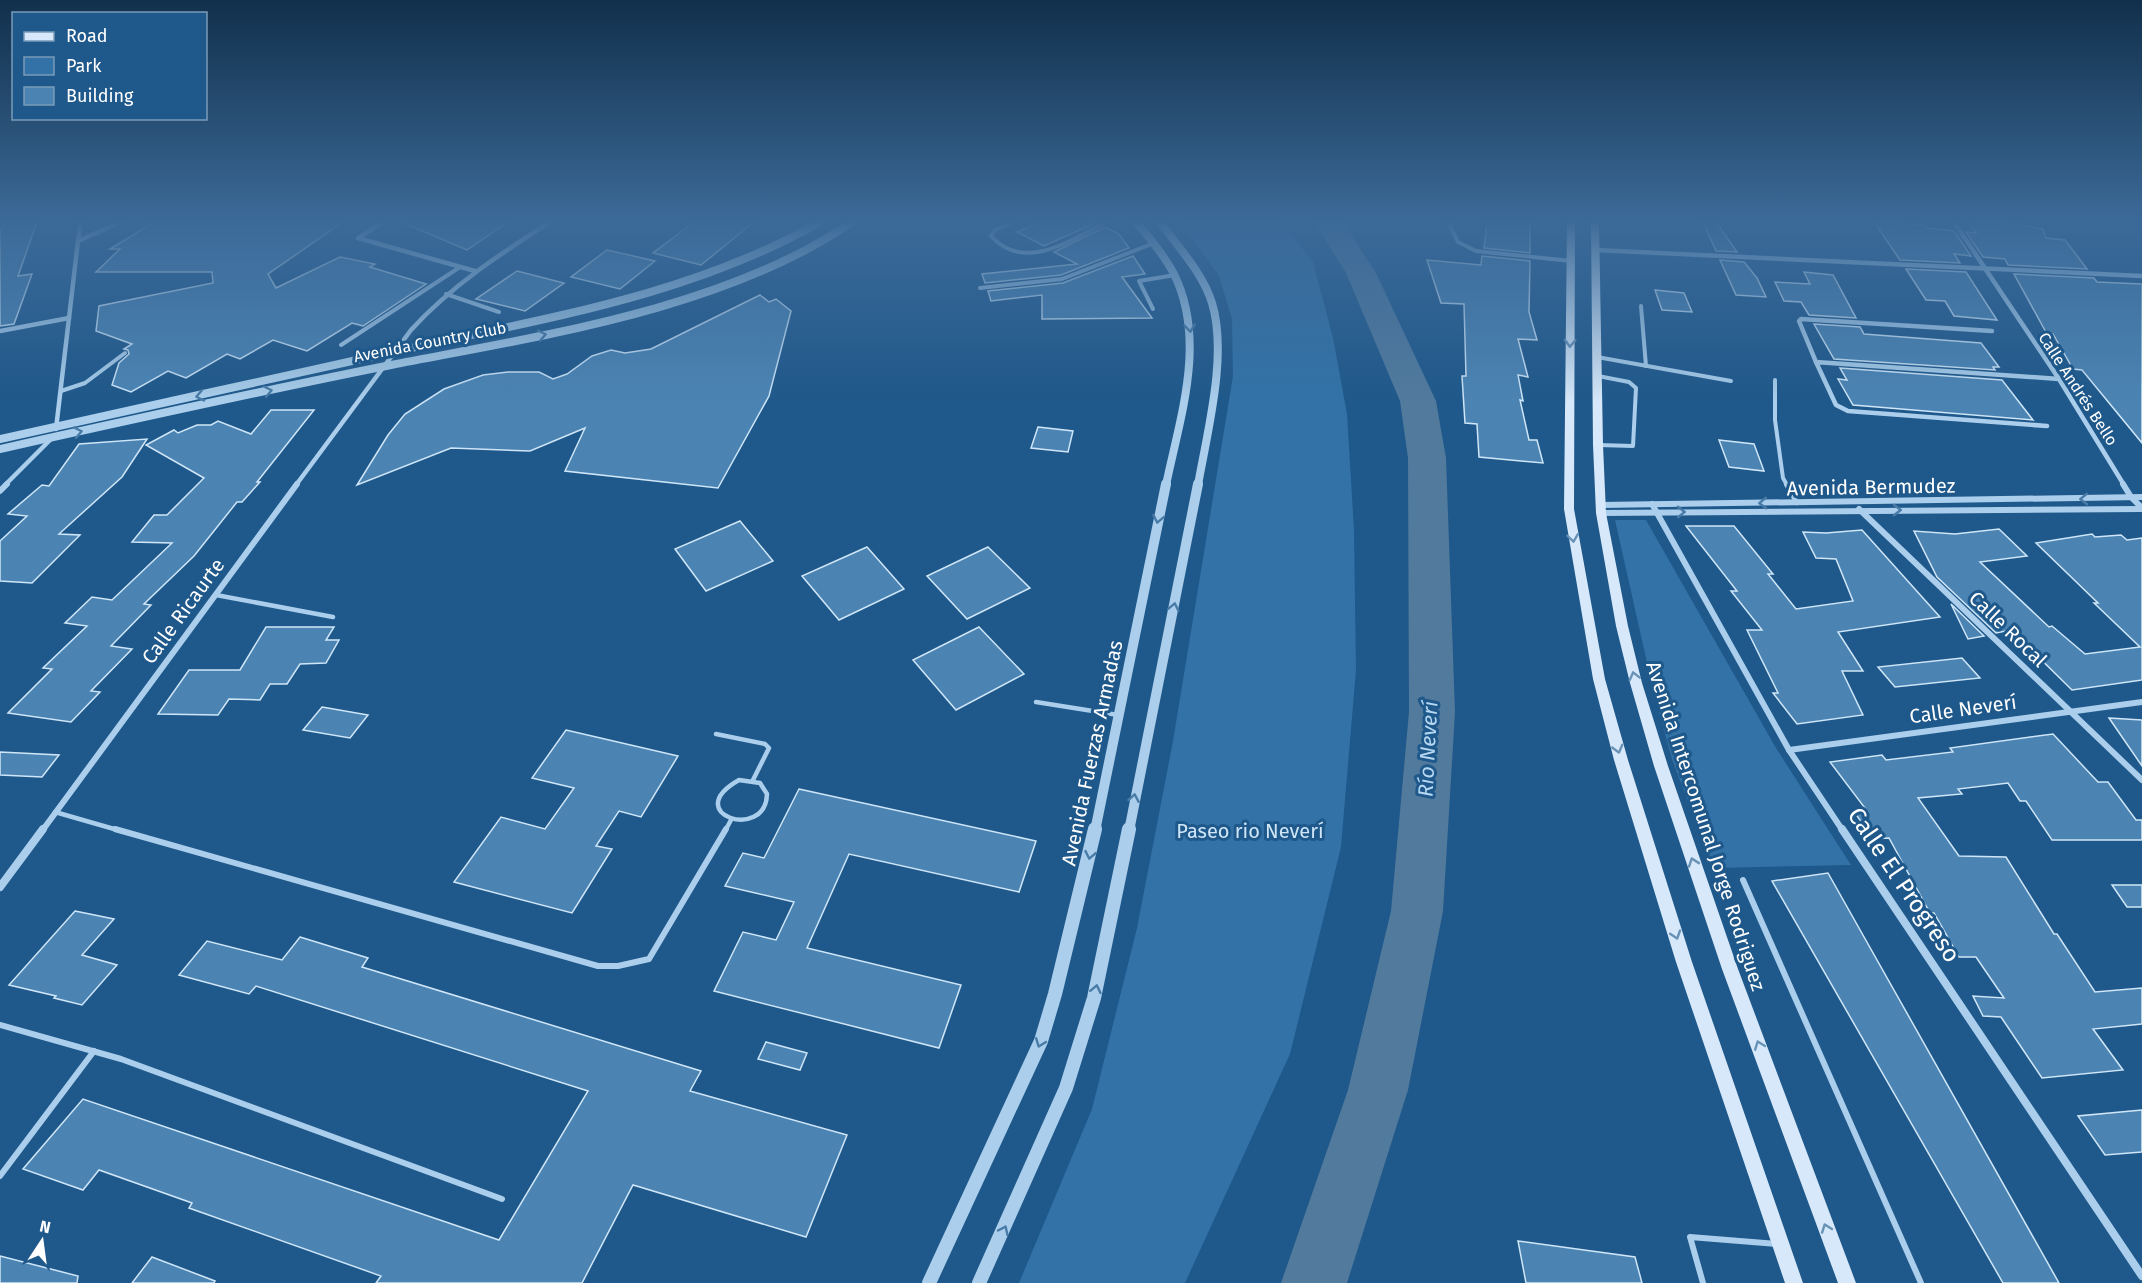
<svg xmlns="http://www.w3.org/2000/svg" width="2142" height="1283" viewBox="0 0 2142 1283" font-family="'Fira Sans',sans-serif">
  <style>
    .green { fill: #3272a7 }
    .lines { fill: none; stroke-linecap: round; stroke-linejoin: round }
    .river { fill: #527a9d; fill-rule: evenodd }
    .building { fill: #4b84b3; stroke: #cfe6f8; stroke-width: 1.5 }
    .service-far2 { stroke: #aaceeb; stroke-width: 4 }
    .service-far1 { stroke: #aaceeb; stroke-width: 4.5 }
    .service { stroke: #aaceeb; stroke-width: 6 }
    .minor-far2 { stroke: #aaceeb; stroke-width: 4.5 }
    .minor-far1 { stroke: #aaceeb; stroke-width: 6 }
    .minor { stroke: #aaceeb; stroke-width: 8 }
    .tertiary-far2 { stroke: #aaceeb; stroke-width: 8 }
    .tertiary-far1 { stroke: #aaceeb; stroke-width: 10 }
    .tertiary { stroke: #aaceeb; stroke-width: 14 }
    .secondary { fill: #d6e8f9; fill-rule: evenodd }
    .oneway { stroke: #497ba7 }
    .oneway2 { stroke: #6892b6 }
    .labels { text-anchor: middle; dominant-baseline: central; stroke-width: 6; stroke-linejoin: round; paint-order: stroke }
    .far-street-label { font-size: 16px; fill: #fff; stroke: #1f588a }
    .street-label { font-size: 20px; fill: #fff; stroke: #1f588a }
    .park-label { font-size: 20px; fill: #cfe6f8; stroke: #1f588a }
    .water-label { font-size: 21px; font-style: italic; fill: #b6d8f3; stroke: #1f588a }
    .near-street-label { font-size: 24px; fill: #fff; stroke: #1f588a }
  </style>
  <rect width="100%" height="100%" fill="#1f588a"/>
  <g class="green">
    <path d="M1181,222H1281L1313,262L1333,338L1347,414L1354,530L1356,670L1341,847L1290,1054L1185,1283H1019L1092,1109L1137,928L1173,741L1233,376L1232,319L1219,276Z"/>
    <path d="M1615,520H1646L1776,748L1851,865L1713,868L1672,759L1654,694Z"/>
  </g>
  <g class="lines">
    <path class="river" d="M1314,222H1343L1376,273L1436,401L1446,458L1455,712L1443,911L1408,1090L1347,1283H1281L1348,1090L1391,911L1409,712L1408,458L1400,401L1346,273Z"/>
  </g>
  <g class="building">
    <path d="M7,222H37L18,276L32,274L14,324L0,326V230Z"/>
    <path d="M154,222H343L268,274L276,288L340,257L375,264L370,267L426,284L363,326L352,323L307,351L273,340L240,359L227,354L186,378L168,371L131,392L112,385L119,363L129,354L128,350L124,349L132,344L96,331L99,306L213,283L212,272H96L120,249H110Z"/>
    <path d="M401,222H508L467,250Z"/>
    <path d="M694,222H754L701,265L653,253Z"/>
    <path d="M1039,222H1092L1095,223L1044,246L1017,232Z"/>
    <path d="M1487,222H1530V253L1484,248Z"/>
    <path d="M1703,222H1716L1737,252L1716,251Z"/>
    <path d="M1874,222L1925,225L1928,228L1954,231L1971,256L1954,254L1960,263L1900,260Z"/>
    <path d="M1969,222L2016,224L2043,229L2046,238L2065,240L2087,269L2008,265L2005,259L1983,257L1966,232L1976,233Z"/>
    <path d="M1105,227L1119,234L1129,248L1061,275L985,283L982,274L1077,264L1054,252Z"/>
    <path d="M607,250L655,261L620,289L571,277Z"/>
    <path d="M1133,256L1145,274L1122,277L1152,318L1042,319V295L991,301L988,291L1063,283Z"/>
    <path d="M1482,256L1530,261L1529,312L1537,340L1518,339L1528,377L1518,375L1523,401L1520,400L1529,440H1537L1543,463L1479,457L1477,424L1465,423L1462,376H1466L1464,304L1441,303L1427,260L1481,265Z"/>
    <path d="M1720,260L1744,262L1757,278L1766,297L1736,295Z"/>
    <path d="M1906,269L1966,272L1997,320L1954,316L1945,301L1926,300Z"/>
    <path d="M517,271L564,283L525,311L476,299Z"/>
    <path d="M1804,272L1833,275L1856,318L1809,315L1801,302L1784,301L1775,282L1810,284Z"/>
    <path d="M2014,274L2094,278L2097,282L2142,284V443L2082,370L2073,369L2053,334H2047Z"/>
    <path d="M1655,290L1684,293L1692,312L1662,310Z"/>
    <path d="M760,295L769,302L776,299L791,311L769,396L718,488L565,471L585,428L530,451L451,448L357,485L388,435L405,414L444,389L483,375L508,372H539L553,379L567,374L592,356L611,350L625,353L651,349Z"/>
    <path d="M1814,324L1860,327L1864,334L1981,343L1999,367H1993L1995,370L1834,359Z"/>
    <path d="M1840,368L2002,380L2033,420L1853,405L1838,379L1847,380Z"/>
    <path d="M271,410H314L257,482H260L242,502H237L194,556L144,604L151,605L111,646L132,649L91,691L100,692L71,722L8,713L52,669L43,668L87,626L65,623L92,597L112,600L172,543L132,542L154,515H167L204,478L146,445L174,430L178,433L197,425H211L218,421L251,434Z"/>
    <path d="M1038,427L1073,431L1068,452L1031,448Z"/>
    <path d="M147,439L122,477L59,534L80,535L32,583L0,581V541L27,516L8,514L42,485L49,486L79,444Z"/>
    <path d="M1719,440L1754,444L1764,471L1729,467Z"/>
    <path d="M740,521L773,561L706,591L675,549Z"/>
    <path d="M1686,526H1734L1773,574H1768L1796,609L1853,601L1836,559L1816,558L1803,532L1826,533L1862,530L1940,617L1838,632L1863,671H1842L1863,715L1797,724L1773,693H1778L1747,630H1762L1731,591H1737Z"/>
    <path d="M1999,529L2027,556L1980,562L2049,627L2052,626L2085,654L2140,647L2094,603H2098L2036,543L2092,534L2095,537L2121,535L2127,540L2142,538V680L2072,690L2011,630L1996,633L1937,577L1914,531L1955,534Z"/>
    <path d="M867,547L904,589L839,620L802,576Z"/>
    <path d="M988,547L1030,588L967,619L927,576Z"/>
    <path d="M1951,604L1984,636L1968,639Z"/>
    <path d="M266,627H334L326,640H339L326,663L300,664L287,684H270L260,700L229,699L218,715L158,714L189,670H240Z"/>
    <path d="M979,627L1024,674L956,710L913,660Z"/>
    <path d="M1962,658L1980,678L1895,687L1878,667Z"/>
    <path d="M322,707L368,715L350,738L303,730Z"/>
    <path d="M2109,718L2142,720V766Z"/>
    <path d="M566,730L678,756L641,817L619,811L596,846L612,849L572,913L454,882L501,817L545,829L574,788L532,778Z"/>
    <path d="M2053,734L2098,782H2108L2136,820H2142V840H2052L2026,801H2020L2008,783L1958,789L1962,794L1918,798L1959,856L2006,857L2054,934H2057L2095,992L2142,988V1024L2093,1029L2123,1070L2042,1078L2001,1017L1983,1016L1973,996L2004,998L1976,957H1959L1934,913H1930L1889,838L1873,839L1855,813L1868,812L1830,762L1882,755L1886,760L1953,752L1950,748Z"/>
    <path d="M0,752L59,755L42,777L0,775Z"/>
    <path d="M799,789L1036,841L1019,892L849,854L807,948L961,985L939,1048L714,991L743,932L776,940L794,902L725,886L743,853L764,858Z"/>
    <path d="M1828,873L2059,1283H2003L1772,881Z"/>
    <path d="M2112,885H2142V907H2127Z"/>
    <path d="M75,911L114,919L82,955L117,965L82,1005L54,998L56,996L9,985Z"/>
    <path d="M300,937L368,958L362,967L701,1071L690,1091L847,1135L806,1237L633,1185L582,1283H376L381,1276L189,1208L192,1203L99,1170L83,1190L23,1169L83,1099L499,1240L588,1091L256,986L249,994L179,975L207,941L282,960Z"/>
    <path d="M766,1042L807,1053L800,1070L758,1059Z"/>
    <path d="M2142,1110V1152L2105,1155L2078,1116Z"/>
    <path d="M1518,1241L1635,1257L1642,1283H1526Z"/>
    <path d="M0,1256L78,1276L77,1283H0Z"/>
    <path d="M152,1257L215,1281L214,1283H132Z"/>
  </g>
  <g class="lines">
    <g class="service-far2">
      <path d="M1014,222L995,230L991,236C1024,273 1071,240 1106,222"/>
      <path d="M1448,222L1458,242L1476,251L1571,261"/>
      <path d="M980,288L1062,279L1154,243"/>
      <path d="M446,294L499,312"/>
      <path d="M1641,306L1646,366"/>
      <path d="M1153,309L1139,281L1175,275"/>
      <path d="M341,345L460,267"/>
      <path d="M1597,357L1731,381"/>
      <path d="M1598,376L1629,382L1636,388L1633,446L1598,445"/>
      <path d="M1775,380V420L1783,478L1787,485"/>
      <path d="M61,391L85,383L125,353"/>
    </g>
    <g class="service-far1">
      <path d="M1786,484L1797,503"/>
      <path d="M216,595L333,617"/>
      <path d="M1036,702L1118,715"/>
      <path d="M716,734L765,744L769,748L753,780"/>
      <path d="M739,780L760,783L767,794C766,842 679,814 739,780Z"/>
      <path d="M55,812L121,831"/>
      <path d="M725,831L731,820"/>
    </g>
    <g class="service">
      <path d="M115,829L598,966H618L649,959L726,829"/>
      <path d="M1743,880L1921,1283"/>
      <path d="M0,1025L121,1059L502,1199"/>
      <path d="M0,1176L94,1051"/>
      <path d="M1703,1283L1690,1237L1777,1244"/>
    </g>
    <g class="minor-far2">
      <path d="M1954,222L2059,379L2124,485"/>
      <path d="M358,238L475,271"/>
      <path d="M358,238L383,222"/>
      <path d="M78,241L81,222"/>
      <path d="M1596,250L2142,276"/>
      <path d="M0,331L69,318"/>
      <path d="M1816,362L1799,321L1801,319L1992,331"/>
      <path d="M2047,426L1848,411L1836,405L1816,362L2059,379"/>
      <path d="M56,429L78,241L121,222"/>
      <path d="M5,485L52,438"/>
      <path d="M296,485L411,330C451,286 500,254 550,222"/>
    </g>
    <g class="minor-far1">
      <path d="M2123,484L2131,497L2142,508"/>
      <path d="M0,491L7,484"/>
      <path d="M1652,504L1789,750L1843,831"/>
      <path d="M1601,505L2142,497"/>
      <path d="M1859,509L2142,780"/>
      <path d="M1601,513L2142,509"/>
      <path d="M1789,750L2142,702"/>
      <path d="M42,831L297,484"/>
    </g>
    <g class="minor">
      <path d="M1842,829L2142,1276"/>
      <path d="M0,887L43,829"/>
    </g>
    <g class="tertiary-far2">
      <path d="M1136,222C1150,238 1164,255 1174,274C1207,341 1180,417 1166,485"/>
      <path d="M1160,222C1178,247 1203,273 1212,303C1228,355 1207,433 1198,485"/>
      <path d="M0,439C143,407 286,376 429,344C563,315 699,291 820,222"/>
      <path d="M0,449C130,420 260,391 391,365C539,336 726,309 852,222"/>
    </g>
    <g class="tertiary-far1">
      <path d="M1095,831L1166,484"/>
      <path d="M1129,831L1198,484"/>
    </g>
    <g class="tertiary">
      <path d="M929,1283L1041,1041L1055,994L1095,829"/>
      <path d="M979,1283L1066,1088L1094,998L1129,829"/>
    </g>
    <g class="secondary">
      <path d="M1567,222H1575L1574,509L1605,679L1628,760L1692,962L1803,1283H1785L1676,962L1614,760L1593,679L1564,509Z"/>
      <path d="M1591,222H1599L1603,445L1606,513L1628,626L1642,683L1668,766L1738,969L1856,1283H1838L1722,969L1654,766L1630,683L1616,626L1596,513L1593,445Z"/>
    </g>
  </g>
  <defs><path id="oneway-chevron" d="M-2-3.5L2.5 0L-2 3.5" fill="none" stroke-width="1.6" stroke-linecap="round" stroke-linejoin="round" transform="scale(1.5)"/></defs>
  <g class="oneway">
    <use href="#oneway-chevron" transform="translate(1190 328) rotate(84)"/>
    <use href="#oneway-chevron" transform="translate(542 335) rotate(-12)"/>
    <use href="#oneway-chevron" transform="translate(268 391) rotate(-12)"/>
    <use href="#oneway-chevron" transform="translate(200 396) rotate(168)"/>
    <use href="#oneway-chevron" transform="translate(78 432) rotate(-12)"/>
    <use href="#oneway-chevron" transform="translate(2084 499) rotate(179)"/>
    <use href="#oneway-chevron" transform="translate(1763 503) rotate(179)"/>
    <use href="#oneway-chevron" transform="translate(1897 510)"/>
    <use href="#oneway-chevron" transform="translate(1681 512) rotate(-1)"/>
    <use href="#oneway-chevron" transform="translate(1158 519) rotate(101)"/>
    <use href="#oneway-chevron" transform="translate(1174 607) rotate(-78)"/>
    <use href="#oneway-chevron" transform="translate(1134 798) rotate(-80)"/>
    <use href="#oneway-chevron" transform="translate(1090 855) rotate(101)"/>
    <use href="#oneway-chevron" transform="translate(1096 989) rotate(-78)"/>
    <use href="#oneway-chevron" transform="translate(1040 1043) rotate(111)"/>
    <use href="#oneway-chevron" transform="translate(1004 1230) rotate(-65)"/>
  </g>
  <g class="oneway2">
    <use href="#oneway-chevron" transform="translate(1570 343) rotate(92)"/>
    <use href="#oneway-chevron" transform="translate(1573 538) rotate(82)"/>
    <use href="#oneway-chevron" transform="translate(1634 676) rotate(-104)"/>
    <use href="#oneway-chevron" transform="translate(1618 749) rotate(75)"/>
    <use href="#oneway-chevron" transform="translate(1693 862) rotate(-109)"/>
    <use href="#oneway-chevron" transform="translate(1676 935) rotate(72)"/>
    <use href="#oneway-chevron" transform="translate(1759 1045) rotate(-111)"/>
    <use href="#oneway-chevron" transform="translate(1826 1228) rotate(-110)"/>
  </g>
  <linearGradient id="sky" x2="0" y2="1"><stop stop-color="#11304c"/><stop offset="0.55" stop-color="#3c6a98"/><stop offset="1" stop-color="#3c6a98" stop-opacity="0"/></linearGradient>
  <rect width="2142" height="402" fill="url(#sky)"/>
  <g class="labels">
    <g class="far-street-label">
      <text transform="translate(430 342) rotate(-11)">Avenida Country Club</text>
      <text transform="translate(2078 389) rotate(57)">Calle Andrés Bello</text>
    </g>
    <g class="street-label">
      <text transform="translate(1871 487) rotate(-1)">Avenida Bermudez</text>
      <text transform="translate(183 611) rotate(-54)">Calle Ricaurte</text>
      <text transform="translate(2008 629) rotate(44)">Calle Rocal</text>
      <text transform="translate(1963 709) rotate(-8)">Calle Neverí</text>
      <text transform="translate(1092 753) rotate(-78)">Avenida Fuerzas Armadas</text>
      <text transform="translate(1706 826) rotate(72)">Avenida Intercomunal Jorge Rodriguez</text>
    </g>
    <g class="park-label">
      <text x="1250" y="831">Paseo rio Neverí</text>
    </g>
    <g class="water-label">
      <text transform="translate(1428 749) rotate(-87)">Río Neverí</text>
    </g>
    <g class="near-street-label">
      <text transform="translate(1904 885) rotate(56)">Calle El Progreso</text>
    </g>
  </g>
  <rect x="12" y="12" width="195" height="108" fill="#1f588a" stroke="#799bb9" stroke-width="1.5"/>
  <rect x="24" y="32" width="30" height="9" fill="#d6e8f9" stroke="#799bb9" stroke-width="1.5"/>
  <text x="66" y="42" font-size="18" fill="#ffffff">Road</text>
  <rect x="24" y="57" width="30" height="18" fill="#3272a7" stroke="#799bb9" stroke-width="1.5"/>
  <text x="66" y="72" font-size="18" fill="#ffffff">Park</text>
  <rect x="24" y="87" width="30" height="18" fill="#4b84b3" stroke="#799bb9" stroke-width="1.5"/>
  <text x="66" y="102" font-size="18" fill="#ffffff">Building</text>
  <g transform="translate(42 1241) rotate(13)" stroke="#1f588a" stroke-width="4.5" paint-order="stroke">
  <path d="M0-4.5L10 22L0 15L-10 22Z" fill="#ffffff"/>
  <text y="-9" font-size="16" font-weight="bold" text-anchor="middle" fill="#ffffff">N</text>
  </g>
</svg>
